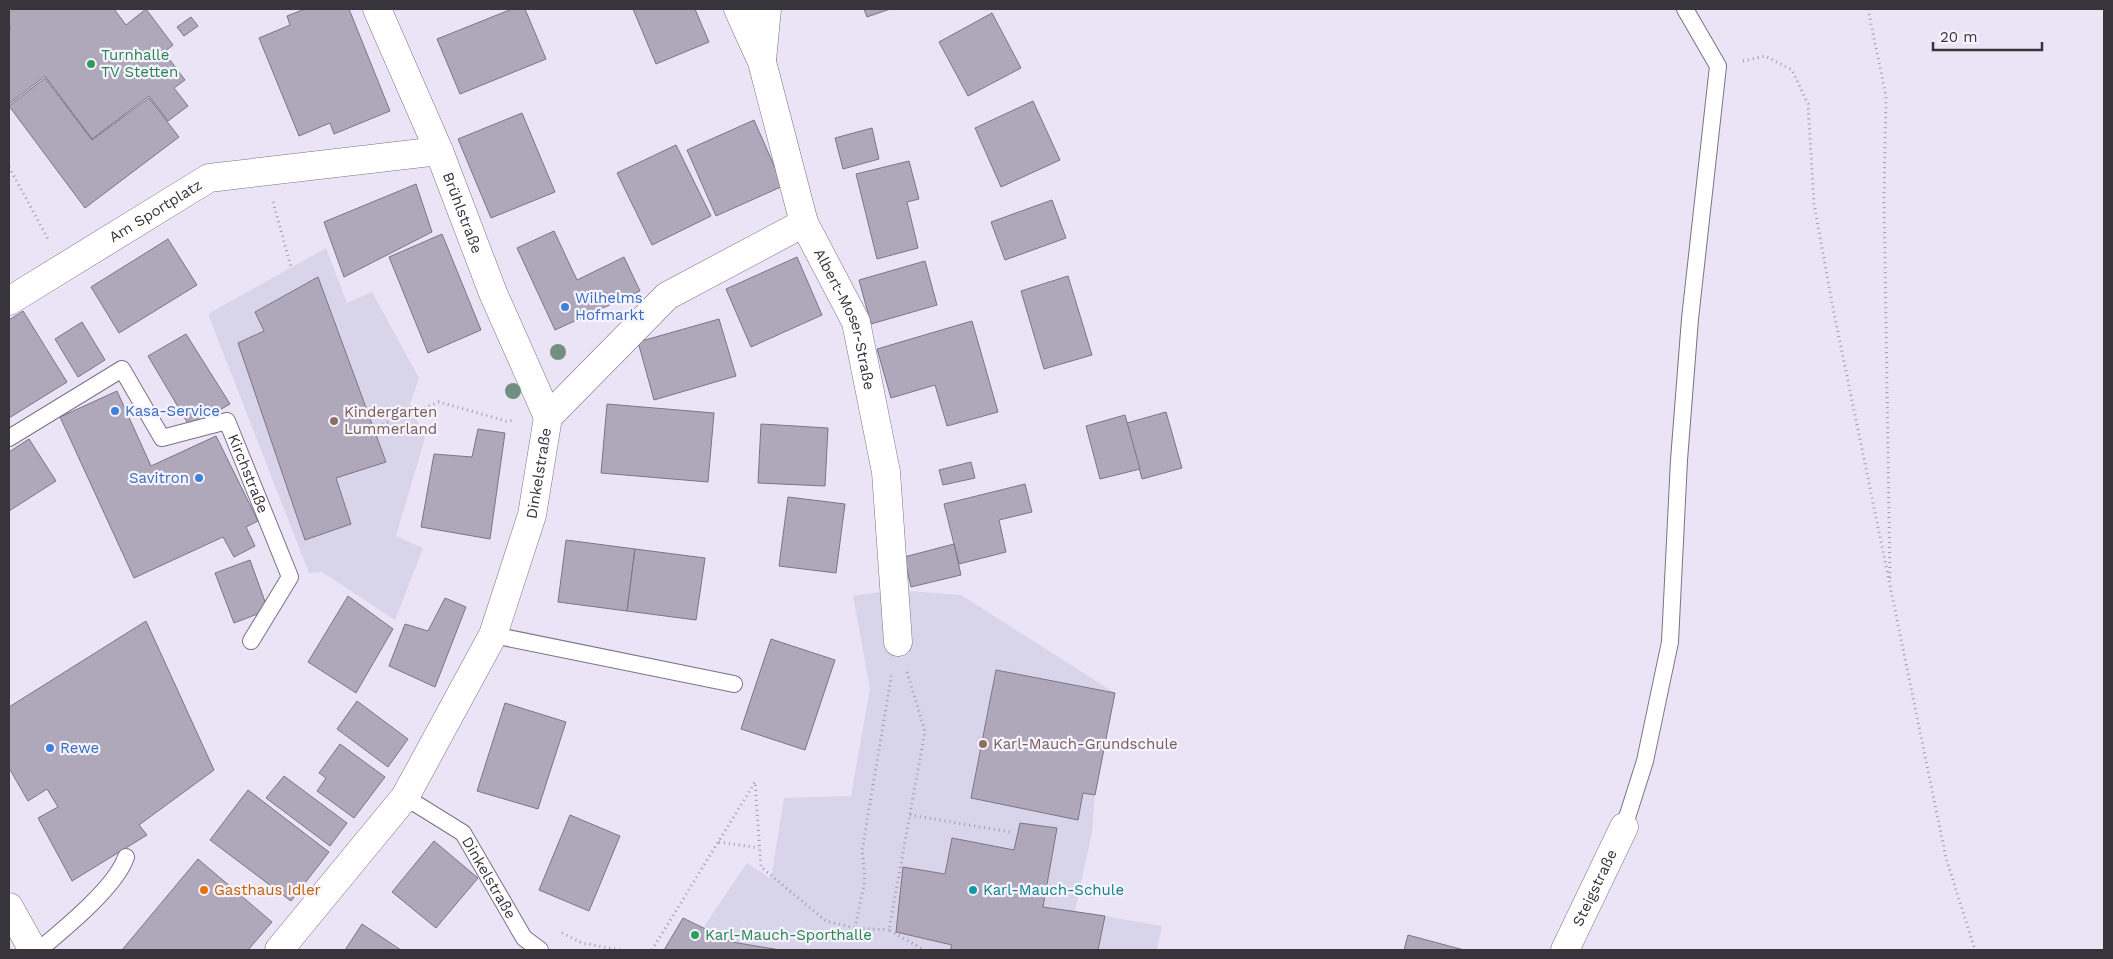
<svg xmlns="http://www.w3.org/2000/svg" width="2113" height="959" viewBox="0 0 2113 959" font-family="'Work Sans',sans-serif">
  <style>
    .education { fill: #d8d4e9 }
    .building { fill: #afa8ba; stroke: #7b7585 }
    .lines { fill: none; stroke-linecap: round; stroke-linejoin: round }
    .lane-casing { stroke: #797383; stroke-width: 18 }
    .street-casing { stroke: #797383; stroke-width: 29 }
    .path { stroke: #a19ca9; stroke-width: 3; stroke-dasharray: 1 4; stroke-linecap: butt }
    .lane { stroke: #fff; stroke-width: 16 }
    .street { stroke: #fff; stroke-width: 28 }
    .tree { fill: #729082 }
    .leisure-dot { fill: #2e9e5b; stroke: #f7f3fe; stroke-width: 2 }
    .shop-dot { fill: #3f7fe0; stroke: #f7f3fe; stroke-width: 2 }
    .education-dot { fill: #8d6e63; stroke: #f7f3fe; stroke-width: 2 }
    .food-dot { fill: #e8710a; stroke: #f7f3fe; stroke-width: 2 }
    .culture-dot { fill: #0f9aa8; stroke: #f7f3fe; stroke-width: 2 }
    .labels { text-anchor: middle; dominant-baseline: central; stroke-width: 4.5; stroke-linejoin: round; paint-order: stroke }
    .leisure-label { font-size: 15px; fill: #27864d; stroke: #f7f3fe; text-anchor: start }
    .street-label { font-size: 15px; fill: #37343b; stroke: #f7f3fe }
    .shop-label { font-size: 15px; fill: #366cbe; stroke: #f7f3fe; text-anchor: start }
    .education-label { font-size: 15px; fill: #785e54; stroke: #f7f3fe; text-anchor: start }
    .food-label { font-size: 15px; fill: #c56008; stroke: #f7f3fe; text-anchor: start }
    .culture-label { font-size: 15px; fill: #0d838f; stroke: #f7f3fe; text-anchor: start }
  </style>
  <rect width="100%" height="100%" fill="#ebe4f6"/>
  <g class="education">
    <path d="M326,248L347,303L372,292L419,378L410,404L425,438L396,536L423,548L395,620L322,572L309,573L208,314Z"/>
    <path d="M894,590L961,595L1115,693L1095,795L1092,832L1075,911L1162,926L1157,950H780L732,942L703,928L747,863L771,879L784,798L851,796L870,688L853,596Z"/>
  </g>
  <g class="building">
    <path d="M14,9H114L126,25L146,9L173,45L164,52L185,80L174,88L188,106L168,121L149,96L92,139L45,76L9,104V31L10,30L9,13Z"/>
    <path d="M305,9H349L390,111L334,134L330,123L299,136L259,38L290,25L287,16Z"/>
    <path d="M512,9H525L546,59L460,94L437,39Z"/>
    <path d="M633,9H695L709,42L656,64Z"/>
    <path d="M864,9H890L867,17Z"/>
    <path d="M992,13L1021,68L968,96L939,42Z"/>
    <path d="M191,17L198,26L184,36L177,27Z"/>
    <path d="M45,78L92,140L149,98L179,137L85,208L9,106Z"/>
    <path d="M1033,101L1060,160L1001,187L975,128Z"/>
    <path d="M522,113L555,192L491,218L458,139Z"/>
    <path d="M754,120L783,186L716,216L687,150Z"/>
    <path d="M872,128L879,159L843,169L835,138Z"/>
    <path d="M676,145L711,216L652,245L617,173Z"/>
    <path d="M909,161L919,199L907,202L918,248L877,259L856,174Z"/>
    <path d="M416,184L432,232L344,277L324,222Z"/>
    <path d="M1052,200L1066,238L1005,260L991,222Z"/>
    <path d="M554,231L577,280L624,257L640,291L555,330L517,248Z"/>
    <path d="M442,234L481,330L428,353L389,257Z"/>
    <path d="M168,239L197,285L119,333L91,287Z"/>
    <path d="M797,257L822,315L751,347L726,289Z"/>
    <path d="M925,261L937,305L871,324L859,280Z"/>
    <path d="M1068,276L1092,355L1044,369L1021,291Z"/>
    <path d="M318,277L386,462L336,478L351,524L305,540L238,343L264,331L255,312Z"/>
    <path d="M23,311L67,382L9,418V320Z"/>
    <path d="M719,319L736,376L654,400L638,342Z"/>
    <path d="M972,321L998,412L947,426L935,385L891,398L877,349Z"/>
    <path d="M82,322L105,360L78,377L55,339Z"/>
    <path d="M186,334L230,404L190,427L148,356Z"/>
    <path d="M117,391L151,466L216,436L258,521L246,527L255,546L234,557L223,537L134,578L60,417Z"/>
    <path d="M607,404L714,413L708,482L601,473Z"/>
    <path d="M1166,412L1182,468L1142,479L1127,423Z"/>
    <path d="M1125,415L1140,469L1100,479L1086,426Z"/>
    <path d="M761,424L828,428L825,486L758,483Z"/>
    <path d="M478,429L505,433L490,539L421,527L434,454L472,457Z"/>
    <path d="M29,439L56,481L9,511V452Z"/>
    <path d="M971,462L975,478L943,485L939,470Z"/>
    <path d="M1025,484L1032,512L999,520L1006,552L959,564L944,504Z"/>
    <path d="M788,497L845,504L836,573L779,566Z"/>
    <path d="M566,540L635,549L627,611L558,602Z"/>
    <path d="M954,544L961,575L911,587L904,557Z"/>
    <path d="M635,549L705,558L696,620L627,611Z"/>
    <path d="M250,560L268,610L234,623L215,573Z"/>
    <path d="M348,596L393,629L356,693L308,662Z"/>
    <path d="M445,598L466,607L435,687L389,666L405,624L428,631Z"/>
    <path d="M146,621L214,770L139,825L147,835L72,881L38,818L58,807L47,789L28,801L9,768V707Z"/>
    <path d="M771,639L835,660L805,750L741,729Z"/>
    <path d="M996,670L1115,693L1095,795L1083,793L1078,820L971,798Z"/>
    <path d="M357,701L408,739L388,767L337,729Z"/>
    <path d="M505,703L566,722L538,809L477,791Z"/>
    <path d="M340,744L385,777L354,818L317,791L326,778L319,773Z"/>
    <path d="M284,776L347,823L330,846L266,798Z"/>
    <path d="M248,790L329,852L291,901L210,840Z"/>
    <path d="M570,815L620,836L589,911L539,890Z"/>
    <path d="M1020,823L1057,828L1043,907L1105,916L1098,950H950L952,945L896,932L903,867L945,874L952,838L1014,850Z"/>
    <path d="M434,841L478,878L436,928L392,892Z"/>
    <path d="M198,859L272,922L248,950H122Z"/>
    <path d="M683,918L732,942L780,950H664Z"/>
    <path d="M362,924L401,950H345Z"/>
    <path d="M1408,935L1464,950H1404Z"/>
  </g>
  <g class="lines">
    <g class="lane-casing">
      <g id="lane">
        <path id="s1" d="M9,438L122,369L162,438L227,421L290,577L251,641"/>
        <path d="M493,635L734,684"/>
        <path id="s2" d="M405,797L463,833L524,938L540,950"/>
        <path d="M1624,827L1645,761L1670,642L1679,460L1690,319L1718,66L1685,9"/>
        <path d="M39,950C64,929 116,887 126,857"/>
      </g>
    </g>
    <g class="street-casing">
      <g id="street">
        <path id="s3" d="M377,9L439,151L493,293L548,417"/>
        <path id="s4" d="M738,9L762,62L804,223L856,322L886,472L898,642"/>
        <path d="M762,60L767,9"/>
        <path id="s5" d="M9,301L209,178L439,151"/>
        <path d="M9,907L33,950"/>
        <path id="s6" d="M279,950L405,797L493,635L532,515L548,417L667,296L804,223"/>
        <path id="s7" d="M1565,950L1624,827"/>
      </g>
    </g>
    <g class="path">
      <path d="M1868,9L1886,96L1884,197L1890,579"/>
      <path d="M1743,61L1765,56L1792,70L1808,104L1814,204L1833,308L1946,858L1975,950"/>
      <path d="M9,167L48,239"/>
      <path d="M273,202L291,267"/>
      <path d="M373,428L439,402L506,421L515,420"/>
      <path d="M907,672L925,731L889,930L924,950"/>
      <path d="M910,815L1010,832"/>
      <path d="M719,842L759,848"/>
      <path d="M855,928L865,880L862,851L892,672"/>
      <path d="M562,933L582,943L621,950"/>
      <path d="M652,950L755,782L761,867L826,921L855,928L889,930"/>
    </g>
    <use href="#lane" class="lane"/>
    <use href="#street" class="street"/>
  </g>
  <g class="tree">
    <circle cx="558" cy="352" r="8"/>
    <circle cx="513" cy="391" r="8"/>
  </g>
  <g class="leisure-dot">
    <circle cx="91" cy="64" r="5"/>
    <circle cx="695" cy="935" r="5"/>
  </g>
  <g class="shop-dot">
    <circle cx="565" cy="307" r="5"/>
    <circle cx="115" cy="411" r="5"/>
    <circle cx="199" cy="478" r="5"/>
    <circle cx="50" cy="748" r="5"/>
  </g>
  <g class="education-dot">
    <circle cx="334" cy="421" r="5"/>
    <circle cx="983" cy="744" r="5"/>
  </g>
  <circle class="food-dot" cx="204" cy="890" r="5"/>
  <circle class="culture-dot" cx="973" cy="890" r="5"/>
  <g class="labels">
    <g class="leisure-label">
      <text x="101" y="55">Turnhalle<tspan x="101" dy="17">TV Stetten</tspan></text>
      <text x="705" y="935">Karl-Mauch-Sporthalle</text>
    </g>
    <g class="street-label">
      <text stroke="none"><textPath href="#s5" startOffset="172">Am Sportplatz</textPath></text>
      <text stroke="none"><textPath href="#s3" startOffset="221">Brühlstraße</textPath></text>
      <text stroke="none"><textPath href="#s4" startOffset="330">Albert-Moser-Straße</textPath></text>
      <text stroke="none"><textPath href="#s6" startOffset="551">Dinkelstraße</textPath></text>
      <text stroke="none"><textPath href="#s1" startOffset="336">Kirchstraße</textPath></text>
      <text stroke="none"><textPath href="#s2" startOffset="120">Dinkelstraße</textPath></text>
      <text stroke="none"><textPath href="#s7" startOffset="69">Steigstraße</textPath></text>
    </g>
    <g class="shop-label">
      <text x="575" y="298">Wilhelms<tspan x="575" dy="17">Hofmarkt</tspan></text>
      <text x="125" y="411">Kasa-Service</text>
      <text x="189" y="478" text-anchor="end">Savitron</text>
      <text x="60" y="748">Rewe</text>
    </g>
    <g class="education-label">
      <text x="344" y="412">Kindergarten<tspan x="344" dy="17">Lummerland</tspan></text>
      <text x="993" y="744">Karl-Mauch-Grundschule</text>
    </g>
    <g class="food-label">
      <text x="214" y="890">Gasthaus Idler</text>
    </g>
    <g class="culture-label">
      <text x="983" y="890">Karl-Mauch-Schule</text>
    </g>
  </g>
  <rect width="2113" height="959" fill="none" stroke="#37343b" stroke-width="20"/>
  <path d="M1933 42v8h109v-8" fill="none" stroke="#37343b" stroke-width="2.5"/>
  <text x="1940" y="42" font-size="15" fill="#37343b" stroke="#f7f3fe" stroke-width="4" paint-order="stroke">20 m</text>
</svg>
